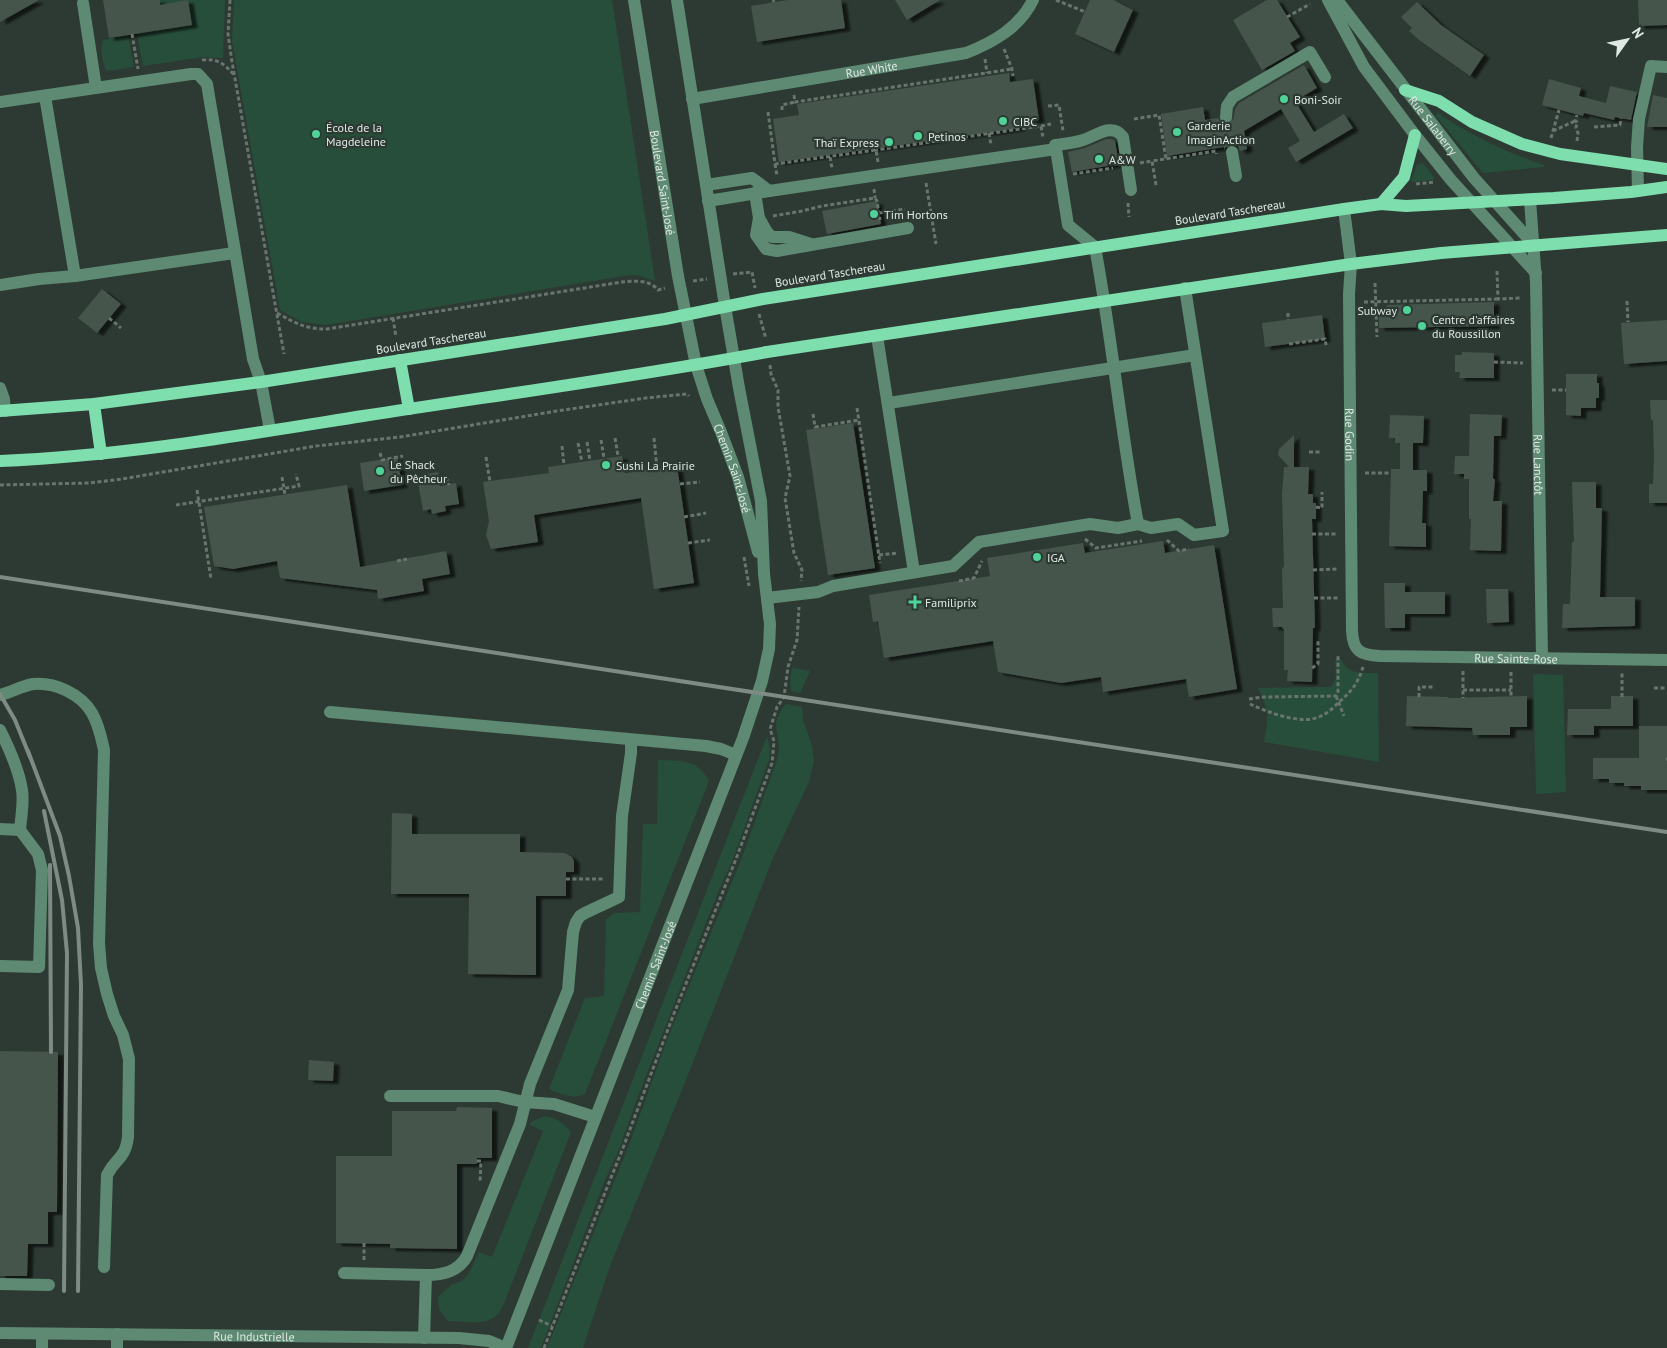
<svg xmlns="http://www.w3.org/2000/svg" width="1667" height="1348" viewBox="0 0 1667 1348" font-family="'PT Sans',sans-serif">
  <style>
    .green { fill: #274e3b }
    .building { fill: #45544b; filter: url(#shadow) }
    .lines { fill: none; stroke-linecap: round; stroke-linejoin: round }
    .minor-tunnel { stroke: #48544d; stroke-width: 12; stroke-dasharray: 12 6; stroke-linecap: butt }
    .path { stroke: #68746e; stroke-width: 3; stroke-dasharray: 4 2.5; stroke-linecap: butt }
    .minor { stroke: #5e8a73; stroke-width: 12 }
    .major { stroke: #7edeae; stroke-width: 12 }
    .rail { stroke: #7e8a84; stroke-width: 4 }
    .poi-dot { fill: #50d398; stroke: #2d3a33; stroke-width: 2 }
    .labels { text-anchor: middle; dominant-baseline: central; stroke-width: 4.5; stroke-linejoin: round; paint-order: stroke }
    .street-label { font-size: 12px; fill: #dfe8e3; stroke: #2d3a33 }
    .poi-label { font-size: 12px; fill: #dfe8e3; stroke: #2d3a33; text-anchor: start }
  </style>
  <defs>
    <filter id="shadow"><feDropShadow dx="5.5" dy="3" stdDeviation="1" flood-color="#0009"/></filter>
  </defs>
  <rect width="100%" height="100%" fill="#2d3a33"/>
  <g class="green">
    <path d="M160,0H225L223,58L203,57L143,66L137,34L192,25L188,1L160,5Z"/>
    <path d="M234,0H612L655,281L637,275H630L326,325L302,322L280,310L232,41Z"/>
    <path d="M128,35L134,67L107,71C102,64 100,48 103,40Z"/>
    <path d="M1438,113C1471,136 1506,152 1544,165V167L1483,173L1435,115Z"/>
    <path d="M1423,163L1434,177L1433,180L1412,182L1411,180L1417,165Z"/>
    <path d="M1335,659H1341C1347,675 1363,673 1378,673L1379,762L1264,742C1268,718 1270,710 1258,688L1331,687L1336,678Z"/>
    <path d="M792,668L810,671L800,693L791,691L790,680Z"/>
    <path d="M1533,674L1563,675L1566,792L1536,794Z"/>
    <path d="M786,704L802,707L803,720L812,745L814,760L809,782L773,858L686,1080L610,1266L583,1348H547L629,1145L670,1032L741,860L777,760C784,735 766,728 786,704Z"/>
    <path d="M767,736L770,749L769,760L731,864L719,890L637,1099L619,1150L605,1180L541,1348H528Z"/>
    <path d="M658,760C682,761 696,758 709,781L585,1094C572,1100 561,1094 549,1089L585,998L604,996L606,920L614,913L640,912L643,824H657Z"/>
    <path d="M545,1116C557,1118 563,1123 571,1132L505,1301C502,1307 499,1315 493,1318C482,1325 461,1321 448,1321L439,1309L438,1297L451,1285L462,1281L468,1275L479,1252L492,1257L543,1131L530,1125L531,1122Z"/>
  </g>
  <g class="building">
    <path d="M0,0H39L0,22Z"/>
    <path d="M103,0H160V5L188,0L192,25L109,38Z"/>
    <path d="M788,0H841L845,28L757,42L751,6Z"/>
    <path d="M895,0H940L907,20Z"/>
    <path d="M1090,0H1113L1133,10L1114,52L1075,34Z"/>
    <path d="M1267,0H1277L1300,37L1290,43L1295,51L1262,70L1233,20Z"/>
    <path d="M1638,0H1667V25L1639,26Z"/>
    <path d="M1417,2L1441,25L1484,55L1470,76L1419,40L1409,31L1412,28L1401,17Z"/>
    <path d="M1304,65L1317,88L1295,101L1314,132L1344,114L1353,128L1296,162L1288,148L1300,141L1281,109L1244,131L1247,149L1240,151L1238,146L1231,144L1226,146L1224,150V147L1167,156L1161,114L1203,107L1205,120L1218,118L1222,124L1229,125L1233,121L1235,109L1239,103Z"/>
    <path d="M1009,73L1010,82L1033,79L1039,120L1019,123L1020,128L779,162L773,119L799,115L797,104Z"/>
    <path d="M1549,79L1581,88L1579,96L1606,103L1610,86L1637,92L1631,120L1615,117L1614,120L1584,113L1583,116L1542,105Z"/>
    <path d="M1653,95L1667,98V127H1647Z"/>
    <path d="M1106,139H1112L1115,141L1119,164L1072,172L1068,152L1085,148Z"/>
    <path d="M877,201L881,224L827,234L822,211Z"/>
    <path d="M102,289L121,304L97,333L78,318Z"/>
    <path d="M1494,302V326L1379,328V313L1388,305Z"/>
    <path d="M1322,315L1325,339L1265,347L1262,323Z"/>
    <path d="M1667,320V361L1624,364L1621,323Z"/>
    <path d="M1462,352L1494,353V378H1459L1460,372H1455V355H1462Z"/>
    <path d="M1566,374H1597V383H1599V398H1596V408H1581V416L1566,415Z"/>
    <path d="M1650,400H1667V503H1649V484H1653L1654,457L1653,420H1651Z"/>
    <path d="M1470,414L1502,415L1501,436H1494L1493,478L1495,480L1493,501H1502L1501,551L1470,550L1471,519H1469V479H1464V474H1454L1455,456H1469Z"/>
    <path d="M1390,415L1424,416L1423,443H1413V470H1427V491H1423L1422,523H1426V547L1389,546L1391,469H1400V443H1395V438H1389Z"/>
    <path d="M853,423L875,568L828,575L806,430Z"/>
    <path d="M1294,435V467H1309L1308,494H1313V503H1316V519H1312L1315,628H1313L1312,682L1287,681L1288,670H1284V629H1283L1282,627H1273L1272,608H1283L1282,568L1284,567L1282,494L1284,467H1289L1278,455L1279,449Z"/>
    <path d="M622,456L625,473L677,466L694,583L654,589L641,498L534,515L538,542L491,549L486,535L489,521L483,482L549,473L548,467Z"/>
    <path d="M397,457L402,485L364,491L360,463Z"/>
    <path d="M438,472L440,486L456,483L459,504L445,506L446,511L432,514L431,509L423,511L417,476Z"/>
    <path d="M1572,482H1596V508H1602L1600,597H1635V626L1562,628L1563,604H1570L1572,542H1574Z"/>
    <path d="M347,485L360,567L446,551L450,574L422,579L424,591L378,599L377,590L280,578L277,561L233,569L214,566L204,507Z"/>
    <path d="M1163,541L1165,553L1214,545L1237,689L1189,697L1186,679L1103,692L1101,677L1061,683L998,672L993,641L884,658L878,621L873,622L869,595L990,576L987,558L1083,543L1085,553Z"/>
    <path d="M1384,583H1405V592H1445V614H1405V628H1385Z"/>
    <path d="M1486,589H1508L1509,622L1487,623Z"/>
    <path d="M1407,696L1448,697V698L1527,696V727H1510V735H1473L1472,728L1406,726Z"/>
    <path d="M1611,696H1633V726H1594V735H1567L1568,709H1611Z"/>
    <path d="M1639,726H1667V790H1641V786H1624V783H1609V779H1593V758H1639Z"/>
    <path d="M392,813L412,814V834H520V852L565,853L572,857L574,861V872H566V896H536V975L468,974L469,894H391Z"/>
    <path d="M0,1051L58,1052L57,1212H48V1244H28L27,1276H0Z"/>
    <path d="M309,1060L334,1062L333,1081L308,1080Z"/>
    <path d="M457,1107L492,1108V1158H477V1164H457V1249L390,1248V1244L336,1243V1156H392V1111H456Z"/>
  </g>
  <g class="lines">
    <path class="minor-tunnel" d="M1226,117L1232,152"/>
    <g class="path">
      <path d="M230,0L228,34L232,62L284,354"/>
      <path d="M773,0L774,2"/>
      <path d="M1056,0L1085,12"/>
      <path d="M1287,17L1310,4"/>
      <path d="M132,34L138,69"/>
      <path d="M1004,49L1012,69L1013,76"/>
      <path d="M985,59L987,73"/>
      <path d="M202,60C217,58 225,64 234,75"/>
      <path d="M794,95L795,102L1012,69"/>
      <path d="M1048,106L1059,105L1063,131"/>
      <path d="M782,110V105L795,102"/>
      <path d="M768,112L775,164L876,150L878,162"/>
      <path d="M1134,119L1159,115L1166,159"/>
      <path d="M1041,126L1051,124"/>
      <path d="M1594,127L1620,125L1621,118"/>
      <path d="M1553,131L1575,121"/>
      <path d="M989,133L991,145"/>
      <path d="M1551,138L1559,110"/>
      <path d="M1577,141L1578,133L1576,128L1577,122L1575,121L1577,115"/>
      <path d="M876,148V150L1041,126L1043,138"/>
      <path d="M830,157L832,168"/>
      <path d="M1140,163L1152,161"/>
      <path d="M775,164L777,176"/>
      <path d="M1073,174L1113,168"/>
      <path d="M926,183L936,244"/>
      <path d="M1416,184L1435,182"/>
      <path d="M1156,185L1152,161L1216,151V154"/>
      <path d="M874,189L875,198"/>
      <path d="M1128,203L1129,217"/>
      <path d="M879,213L905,209"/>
      <path d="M773,216L802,211L822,206L875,198L877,201L880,220"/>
      <path d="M1497,271L1498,299L1522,298"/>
      <path d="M733,274L752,272L755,288"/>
      <path d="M693,281L707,279"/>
      <path d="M1375,283L1377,337"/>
      <path d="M1627,301L1628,322"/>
      <path d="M1364,302L1498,299"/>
      <path d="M277,313C295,323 306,329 327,329L622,282C634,281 649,279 658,290L665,288"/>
      <path d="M1288,313V320"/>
      <path d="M759,314L766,339"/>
      <path d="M109,318L121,328"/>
      <path d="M393,318L396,337"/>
      <path d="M1289,344L1325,339L1326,345"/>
      <path d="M1494,362L1523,363"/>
      <path d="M770,365L771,374L778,390V407L790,476L785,498L794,553L802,570L801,581"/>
      <path d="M1552,390H1566"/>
      <path d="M857,408L880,563"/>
      <path d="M813,414L815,427L859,420"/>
      <path d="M615,438L618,456"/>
      <path d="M654,438L657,469"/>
      <path d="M601,440L604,458"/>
      <path d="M587,442L590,461"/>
      <path d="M578,443L582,462"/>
      <path d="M562,446L564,465"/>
      <path d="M1309,452H1320"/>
      <path d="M380,453L382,460L403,456"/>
      <path d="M486,457L490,482"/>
      <path d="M1365,473H1391"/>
      <path d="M282,477L285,495"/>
      <path d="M440,481L447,478L449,485"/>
      <path d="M680,484L700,482"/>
      <path d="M0,485L89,483L122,479L316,446L400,437L557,411L646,398L687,394L689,396"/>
      <path d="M197,490L211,579"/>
      <path d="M176,505L299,486L296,474"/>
      <path d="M1316,507L1322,508V492"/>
      <path d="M684,517L706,513"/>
      <path d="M1312,534H1336"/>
      <path d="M1085,539L1096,548L1142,541"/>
      <path d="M1167,540L1179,551L1189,549"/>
      <path d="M688,543L710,540"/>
      <path d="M879,555L898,553"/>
      <path d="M744,557L749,586"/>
      <path d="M397,561L407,559"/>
      <path d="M1313,570L1338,569"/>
      <path d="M959,581L974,578L982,561"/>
      <path d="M1314,598H1338"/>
      <path d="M1312,668L1318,664V640"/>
      <path d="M1463,671V698"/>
      <path d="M1511,672V697"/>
      <path d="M1654,688H1667"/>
      <path d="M1463,690H1511"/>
      <path d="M1336,696L1344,716"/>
      <path d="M1419,697V687H1433"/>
      <path d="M1622,697V672"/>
      <path d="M1249,699L1263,697L1336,696L1338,693V655"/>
      <path d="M1250,704C1267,712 1303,726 1321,716C1328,713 1334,707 1339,702C1352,691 1358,683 1363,667"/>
      <path d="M1666,759H1667"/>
      <path d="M566,879H605"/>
      <path d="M477,1161H481L480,1182"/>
      <path d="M364,1260V1243"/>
      <path d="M539,1320L552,1326"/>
      <path d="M544,1348L606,1190L621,1153L673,1016L736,859L772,763L774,741L770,729L777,707L784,697L788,667L797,640L799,607"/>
    </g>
    <g class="minor">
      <path id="s1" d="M634,0L678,276L696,365L707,399L721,432L738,477L758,552"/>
      <path d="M1328,0L1364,67L1415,135L1451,180L1536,273"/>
      <path id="s2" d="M1337,0L1474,178L1534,245"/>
      <path d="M83,3L96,88"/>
      <path d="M45,96L75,276L234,253"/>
      <path id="s3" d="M692,99L966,53C994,42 1020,27 1033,0"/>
      <path d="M0,102L191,74H198L207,84L253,359L261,382L270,430"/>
      <path d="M1226,117L1227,106L1233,97L1310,52L1325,77"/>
      <path d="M1055,145C1064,144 1074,143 1083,140C1096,136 1112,122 1123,137L1131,190"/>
      <path d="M1232,152L1236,176"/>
      <path d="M706,185L752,178L769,191L708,201"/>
      <path d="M1638,191L1637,147L1639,119L1651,66L1667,67"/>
      <path d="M755,193L759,218L756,235L766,249L777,251L908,228"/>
      <path id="s4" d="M1530,200L1536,282L1542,657"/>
      <path id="s5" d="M1344,209L1351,264L1349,294L1352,631C1353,651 1360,655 1380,656L1667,660"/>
      <path d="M759,218L767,232L772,237H789L811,244"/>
      <path d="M0,285L39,279L75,276"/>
      <path d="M877,336L914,572"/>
      <path d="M0,388L4,399L5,411"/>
      <path d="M889,403L1195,355"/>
      <path d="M1138,524L1151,528L1178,524L1194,535L1223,531L1185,288"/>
      <path d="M767,598L818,592L833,586L953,566L979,542L1090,524L1118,528L1138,524C1121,432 1112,339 1095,247L1068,225L1056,149L769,191"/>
      <path d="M0,695C11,692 22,686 33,684C55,682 81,694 92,713C99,725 101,737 104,750L99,943L101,968L107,994L114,1016L123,1035L129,1059L128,1137C125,1160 116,1157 107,1175L104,1267"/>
      <path d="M330,712L706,746L721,749L736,755"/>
      <path d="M0,730C9,748 19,770 22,790C24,803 21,817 20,830L0,829"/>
      <path d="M0,966L39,967L42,870L38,854L20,830"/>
      <path d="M390,1096H498L524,1102L554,1104L595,1117"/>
      <path d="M344,1273L426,1275L424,1338"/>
      <path d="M426,1275C443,1275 458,1272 467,1256L520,1124L530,1084L568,990L573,932L576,922L580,916L585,913L619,897L622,816L631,753V740"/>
      <path d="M0,1284L49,1285"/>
      <path id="s6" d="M0,1333L459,1338L489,1341L506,1348"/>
      <path d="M42,1334V1348"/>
      <path d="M117,1334V1348"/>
      <path id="s7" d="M506,1348L743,738L762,681L769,649L770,624L764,574L761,501L739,388L725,306L677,0"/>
    </g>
    <g class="major">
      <path d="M1405,90L1439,101L1472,122L1522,144L1560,154L1667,169"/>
      <path d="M1381,204L1404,177L1415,135"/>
      <path d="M400,360L409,409"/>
      <path d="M94,404L101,454"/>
      <path d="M0,411L94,404L261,382L665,319L763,299L1344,209L1381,204L1406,206L1554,198L1631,192L1667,187"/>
      <path d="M0,461C122,456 243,435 363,416C498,395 633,377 767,352L1351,264L1441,253L1667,235"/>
    </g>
    <g class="rail">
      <path d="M0,577L1667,832"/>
      <path d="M0,694L15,720L30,757"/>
      <path d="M28,751L60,836L69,876L78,928L81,985L78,1291"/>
      <path d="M44,811L62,900L67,953L64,1291"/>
      <path d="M50,865L51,1052"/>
    </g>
  </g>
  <g class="poi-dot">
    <circle cx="1284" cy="99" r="5"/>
    <circle cx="1003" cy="121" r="5"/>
    <circle cx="1177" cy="132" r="5"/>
    <circle cx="316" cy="134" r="5"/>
    <circle cx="918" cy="136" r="5"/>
    <circle cx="889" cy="142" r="5"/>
    <circle cx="1099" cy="159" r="5"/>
    <circle cx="874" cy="214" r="5"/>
    <circle cx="1407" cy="310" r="5"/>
    <circle cx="1422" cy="326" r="5"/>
    <circle cx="606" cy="465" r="5"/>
    <circle cx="380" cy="471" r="5"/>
    <circle cx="1037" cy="557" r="5"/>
    <path d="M912.5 594.5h5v5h5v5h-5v5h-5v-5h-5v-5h5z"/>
  </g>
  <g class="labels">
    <g class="street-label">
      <text stroke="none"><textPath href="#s3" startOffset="182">Rue White</textPath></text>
      <text stroke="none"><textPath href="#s2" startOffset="158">Rue Salaberry</textPath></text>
      <text stroke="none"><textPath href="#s1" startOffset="185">Boulevard Saint-José</textPath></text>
      <text transform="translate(1230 212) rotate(-9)">Boulevard Taschereau</text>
      <text transform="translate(830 274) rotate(-9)">Boulevard Taschereau</text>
      <text transform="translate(431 341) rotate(-9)">Boulevard Taschereau</text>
      <text stroke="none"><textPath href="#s5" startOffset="226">Rue Godin</textPath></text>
      <text stroke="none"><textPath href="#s4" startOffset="265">Rue Lanctôt</textPath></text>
      <text stroke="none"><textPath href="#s1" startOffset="480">Chemin Saint-José</textPath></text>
      <text stroke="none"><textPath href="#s5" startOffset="602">Rue Sainte-Rose</textPath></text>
      <text stroke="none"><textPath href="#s7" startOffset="411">Chemin Saint-José</textPath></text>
      <text stroke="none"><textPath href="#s6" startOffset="254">Rue Industrielle</textPath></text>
    </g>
    <g class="poi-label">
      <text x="1294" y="99">Boni-Soir</text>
      <text x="1013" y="121">CIBC</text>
      <text x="1187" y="125">Garderie<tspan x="1187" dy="14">ImaginAction</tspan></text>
      <text x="326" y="127">École de la<tspan x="326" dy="14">Magdeleine</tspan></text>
      <text x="928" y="136">Petinos</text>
      <text x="879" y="142" text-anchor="end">Thaï Express</text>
      <text x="1109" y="159">A&amp;W</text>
      <text x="884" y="214">Tim Hortons</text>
      <text x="1397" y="310" text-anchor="end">Subway</text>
      <text x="1432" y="319">Centre d'affaires<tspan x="1432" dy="14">du Roussillon</tspan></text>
      <text x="390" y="464">Le Shack<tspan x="390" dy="14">du Pêcheur</tspan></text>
      <text x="616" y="465">Sushi La Prairie</text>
      <text x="1047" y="557">IGA</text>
      <text x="925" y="602">Familiprix</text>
    </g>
  </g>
  <g transform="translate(1627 40) rotate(57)" stroke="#2d3a33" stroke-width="4" paint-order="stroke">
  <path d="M0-4L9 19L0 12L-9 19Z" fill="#dfe8e3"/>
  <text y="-8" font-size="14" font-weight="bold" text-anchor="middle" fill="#dfe8e3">N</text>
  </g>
</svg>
